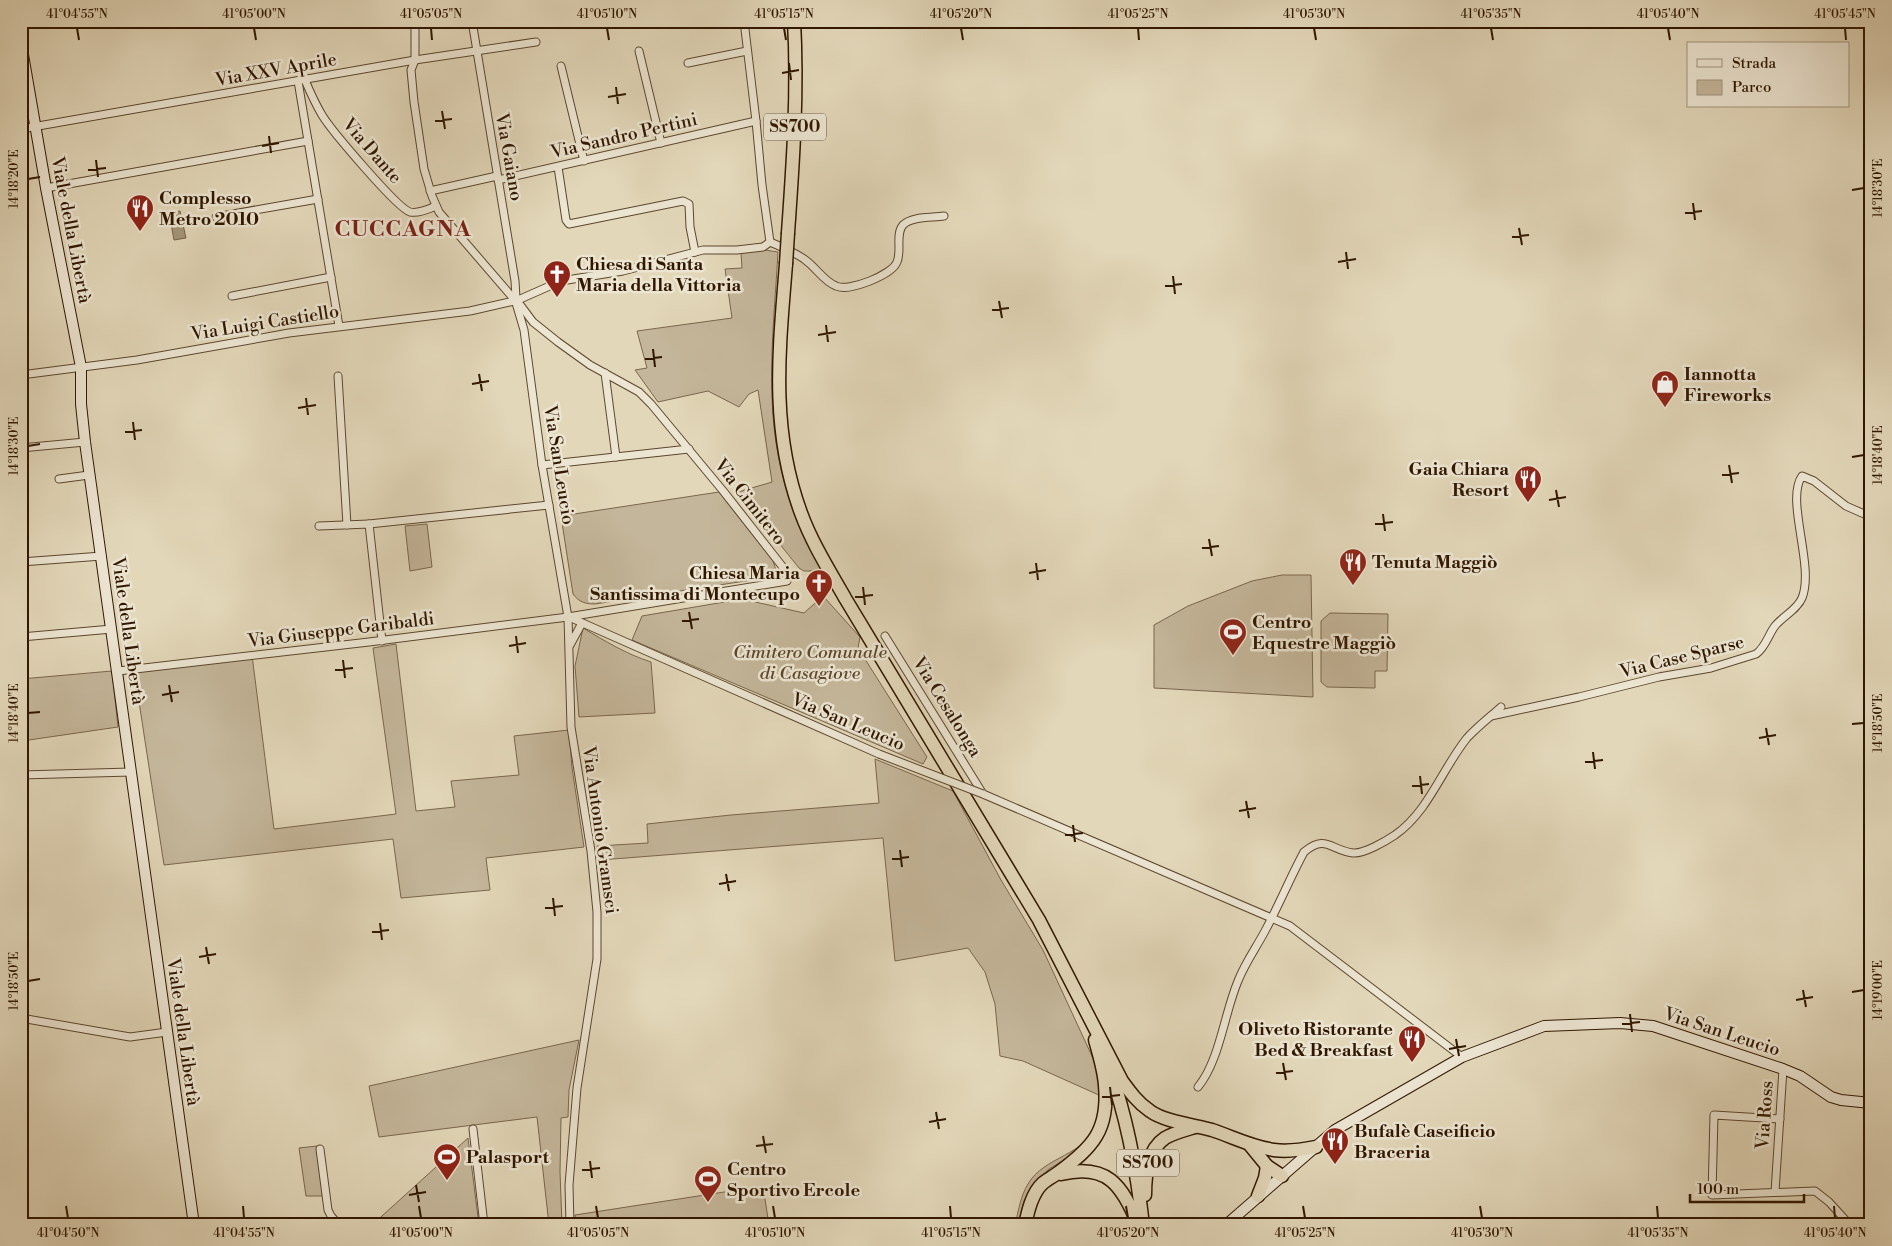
<svg xmlns="http://www.w3.org/2000/svg" width="1892" height="1246" viewBox="0 0 1892 1246" font-family="'Libre Bodoni',serif">
  <style>
    .green { fill: #c4b69a; stroke: #7a664d }
    .water { fill: #a5967a; stroke: #766349 }
    .lines { fill: none; stroke-linecap: round; stroke-linejoin: round }
    .street-casing { stroke: #5c472e; stroke-width: 9 }
    .secondary-casing { stroke: #301700; stroke-width: 12 }
    .highway-casing { stroke: #301700; stroke-width: 15 }
    .street { stroke: #ece5d2; stroke-width: 7 }
    .secondary { stroke: #ece5d2; stroke-width: 10 }
    .highway { stroke: #e2d7b9; stroke-width: 12 }
    .street-bridge-casing { stroke: #5c472e; stroke-width: 9; stroke-linecap: butt }
    .highway-bridge-casing { stroke: #301700; stroke-width: 15; stroke-linecap: butt }
    .street-bridge { stroke: #ece5d2; stroke-width: 7 }
    .highway-bridge { stroke: #e2d7b9; stroke-width: 12 }
    .ticks { fill: none; stroke: #301700; stroke-width: 2 }
    .labels { text-anchor: middle; dominant-baseline: central; stroke-width: 5; stroke-linejoin: round; paint-order: stroke }
    .shield { fill: #ece5d2; stroke: #68553f; stroke-width: 1 }
    .shield-label { font-size: 16px; font-weight: bold; fill: #301700 }
    .street-label { font-size: 18px; fill: #301700; stroke: #ece5d2 }
    .poi-label { font-size: 18px; font-weight: bold; fill: #301700; stroke: #ece5d2; text-anchor: start }
    .park-label { font-size: 18px; font-style: italic; fill: #5c472e; stroke: #ece5d2 }
    .district-label { font-size: 22px; font-weight: bold; letter-spacing: 1px; fill: #7a1f14; stroke: #ece5d2 }
    .neatline { fill: none; stroke: #301700; stroke-width: 2 }
    .ticks-label { font-size: 12px; text-anchor: middle; fill: #301700 }
  </style>
  <rect width="100%" height="100%" fill="#e2d7b9"/>
  <filter id="stains"><feTurbulence type="fractalNoise" baseFrequency=".004" numOctaves="4"/><feColorMatrix values="0 0 0 0 .2 0 0 0 0 .09 0 0 0 0 .02 0 0 0 .5 -.17"/></filter>
  <radialGradient id="worn" r=".72"><stop offset=".6" stop-color="#630" stop-opacity="0"/><stop offset="1" stop-color="#630" stop-opacity=".3"/></radialGradient>
  <g class="green">
    <path d="M765,250L778,252C774,325 764,401 782,473C791,512 809,547 828,582L825,585L818,582L814,571H804L799,568L738,492L772,482L758,390L749,394L739,407L708,391L658,402L635,370L647,368L637,331L732,318L725,269L742,268L741,253Z"/>
    <path d="M719,492L773,561L778,576L595,604C585,604 579,602 573,594L561,516Z"/>
    <path d="M427,524L432,567L410,571L405,526Z"/>
    <path d="M1282,575H1311L1313,697L1154,688V625L1188,606L1252,581Z"/>
    <path d="M823,596L860,637L858,648L927,757L923,764L632,640L642,616L742,599L804,613Z"/>
    <path d="M1330,613L1388,614L1387,671H1375V688L1327,687L1321,682V621Z"/>
    <path d="M583,628C605,641 626,654 651,662L655,713L579,717L575,666Z"/>
    <path d="M396,644L416,811L455,807L451,781L519,775L514,736L569,730L572,768L584,847L486,858L490,890L401,898L393,839L164,865L134,669L252,655L274,829L396,814L373,648Z"/>
    <path d="M112,671L118,727L22,741L21,679Z"/>
    <path d="M875,759L953,791L1001,880L1043,950L1097,1067L1101,1095L1098,1127L1079,1151L1049,1169L1032,1185L1024,1201L1018,1225H1015C1018,1212 1021,1195 1028,1184C1044,1156 1086,1156 1097,1123C1099,1114 1100,1104 1101,1096L1023,1061L1000,1056L995,1004L985,972L968,948L895,961L883,838L600,860L597,846L648,843L647,824L731,815L879,803Z"/>
    <path d="M579,1040L569,1090L568,1117L561,1118L560,1172L562,1225H549L537,1117L379,1137L369,1086Z"/>
    <path d="M468,1138L479,1225H372Z"/>
    <path d="M317,1146L323,1196H306L299,1148Z"/>
    <path d="M763,1186L769,1225H576L575,1215Z"/>
  </g>
  <path class="water" d="M180,211L186,238L174,240L169,213Z"/>
  <g class="lines">
    <g class="street-casing">
      <g id="street">
        <path d="M415,21V60L411,70L414,102L424,169L432,196L439,212L514,299"/>
        <path d="M472,21L515,281L516,298"/>
        <path d="M744,21L756,121L762,185L770,242"/>
        <path d="M639,51L661,143"/>
        <path d="M688,63L747,51"/>
        <path d="M561,66L584,161"/>
        <path d="M305,80C310,92 315,103 322,115C331,130 397,208 410,212C418,214 429,209 436,206"/>
        <path d="M298,81L339,326"/>
        <path d="M21,129L415,60L536,42"/>
        <path d="M558,167L566,220L569,224L683,201L689,204L690,227L695,252"/>
        <path d="M498,180L756,121"/>
        <path d="M46,188L308,141"/>
        <path d="M430,191L497,176"/>
        <path d="M216,217L318,199"/>
        <path d="M770,242C782,247 794,252 804,259C816,267 823,281 836,286C849,292 892,275 897,262C902,251 895,234 903,225C912,216 932,218 944,216"/>
        <path d="M232,296L331,277"/>
        <path d="M518,300L561,281L623,271L703,250H737L763,247L770,242"/>
        <path d="M516,303L524,330L542,465L568,617L571,727L591,851L597,912V959L577,1088L569,1185L570,1225"/>
        <path d="M605,373L616,457"/>
        <path d="M21,375L137,360L289,333L470,311L514,301"/>
        <path d="M338,376L347,525"/>
        <path d="M21,448L85,442"/>
        <path d="M542,465L689,449"/>
        <path d="M59,479L89,475"/>
        <path d="M369,524L549,505"/>
        <path d="M319,526L369,524L382,641"/>
        <path d="M21,562L102,556"/>
        <path d="M569,617L879,754"/>
        <path d="M885,636L983,794L1290,926L1462,1057"/>
        <path d="M21,637L112,629"/>
        <path d="M570,645L582,623"/>
        <path d="M118,671L369,642L568,617L787,581L786,574L782,566L724,492L651,404L639,392L590,365L558,342L533,322L518,302"/>
        <path d="M1491,716L1579,697L1659,677L1711,668L1756,654C1766,647 1768,635 1775,626C1783,616 1797,610 1802,598C1815,566 1785,500 1802,476L1814,481L1846,506L1871,517"/>
        <path d="M21,775L131,772"/>
        <path d="M21,1018L130,1037L167,1032"/>
        <path d="M1198,1087C1220,1060 1224,1014 1238,981C1245,963 1256,948 1265,931C1279,905 1290,878 1304,852C1326,834 1330,850 1353,853C1364,854 1386,841 1395,835C1429,811 1442,769 1467,738C1477,727 1490,717 1501,707"/>
        <path d="M1780,1119L1714,1115L1712,1195L1815,1191L1829,1202L1850,1225"/>
        <path d="M473,1129L484,1225"/>
        <path d="M320,1149L328,1210L331,1216L339,1225"/>
        <path d="M1775,1192L1783,1069"/>
      </g>
    </g>
    <g class="secondary-casing">
      <g id="secondary">
        <path d="M21,43L46,188L81,367V404L85,442L194,1225"/>
        <path d="M1226,1225L1335,1130L1462,1057L1544,1026L1620,1023L1653,1026L1783,1069L1800,1076L1831,1097L1841,1100L1871,1103"/>
      </g>
    </g>
    <g class="highway-casing">
      <g id="highway">
        <path d="M788,233C793,163 798,92 794,21"/>
        <path d="M786,264C779,351 770,429 801,513C812,543 829,570 845,598L1039,920L1122,1081C1130,1092 1138,1103 1150,1111C1165,1122 1195,1125 1212,1130C1233,1137 1252,1147 1274,1150C1288,1152 1301,1150 1316,1147"/>
        <path d="M1110,1071C1128,1120 1137,1173 1143,1225"/>
        <path d="M1249,1144L1267,1166L1282,1176"/>
        <path d="M1061,1174C1107,1163 1122,1185 1138,1224"/>
        <path d="M1145,1195C1145,1176 1147,1150 1165,1138C1173,1133 1185,1130 1195,1127"/>
        <path d="M1258,1196L1265,1178L1267,1166"/>
        <path d="M1025,1225C1028,1211 1032,1193 1043,1183C1048,1179 1054,1176 1059,1172C1093,1147 1109,1130 1105,1085C1104,1070 1099,1054 1095,1040"/>
      </g>
    </g>
    <use href="#street" class="street"/>
    <use href="#secondary" class="secondary"/>
    <use href="#highway" class="highway"/>
    <g class="street-bridge-casing">
      <path id="street-bridge" d="M879,754L983,794"/>
    </g>
    <g class="highway-bridge-casing">
      <path id="highway-bridge" d="M786,264L788,233"/>
    </g>
    <use href="#street-bridge" class="street-bridge"/>
    <use href="#highway-bridge" class="highway-bridge"/>
  </g>
  <path class="ticks" d="M77,28L79,40M254,28L256,40M431,28L432,40M607,28L609,40M784,28L786,40M961,28L963,40M1138,28L1139,40M1314,28L1316,40M1491,28L1493,40M1668,28L1670,40M1845,28L1846,40M789,63L791,80M782,73L799,70M616,87L618,104M608,97L626,94M442,111L445,129M435,121L452,119M269,136L271,153M262,146L279,143M96,160L98,177M88,170L106,168M28,179L40,177M1852,190L1864,188M1693,203L1695,220M1685,213L1702,211M1519,228L1522,245M1512,237L1529,235M1346,252L1348,269M1338,262L1356,259M1173,276L1175,294M1165,286L1182,284M999,301L1002,318M992,310L1009,308M826,325L828,342M818,335L836,332M653,349L655,367M645,359L662,357M479,374L482,391M472,384L489,381M306,398L308,415M298,408L316,405M133,422L135,440M125,432L142,430M28,446L40,444M1852,457L1864,455M1729,465L1732,483M1722,475L1739,473M1556,490L1559,507M1549,500L1566,497M1383,514L1385,531M1375,524L1393,522M1209,539L1212,556M1202,548L1219,546M1036,563L1038,580M1029,573L1046,570M863,587L865,605M855,597L873,595M689,612L692,629M682,621L699,619M516,636L518,653M509,646L526,643M343,660L345,678M335,670L353,668M169,685L172,702M162,695L179,692M28,713L40,712M1852,724L1864,723M1766,728L1769,745M1759,738L1776,735M1593,752L1595,769M1585,762L1603,760M1420,776L1422,794M1412,786L1429,784M1246,801L1249,818M1239,811L1256,808M1073,825L1075,842M1065,835L1083,833M900,850L902,867M892,859L909,857M726,874L729,891M719,884L736,881M553,898L555,916M545,908L563,906M380,923L382,940M372,932L389,930M206,947L209,964M199,957L216,954M28,981L40,979M1803,990L1806,1007M1852,992L1864,990M1796,1000L1813,997M1630,1014L1632,1032M1622,1024L1640,1022M1456,1039L1459,1056M1449,1049L1466,1046M1283,1063L1286,1080M1276,1073L1293,1071M1110,1087L1112,1105M1102,1097L1120,1095M936,1112L939,1129M929,1122L946,1119M763,1136L766,1153M756,1146L773,1144M590,1161L592,1178M582,1170L600,1168M416,1185L419,1202M409,1195L426,1192M66,1206L68,1218M243,1206L244,1218M419,1206L421,1218M596,1206L598,1218M773,1206L775,1218M950,1206L951,1218M1126,1206L1128,1218M1303,1206L1305,1218M1480,1206L1482,1218M1657,1206L1658,1218M1834,1206L1835,1218"/>
  <defs>
    <g id="restaurant-pin" transform="scale(1.4375)"><path d="M0 17L-7.5 6A9.5 9.5 0 1 1 7.5 6Z" fill="#8f2418" stroke="#ece5d2"/><path d="M-5-6h1v4h1v-4h1v4h1v-4h1v5L-1.5 .5V6h-2V.5L-5-1ZM5-6V6H3V1.5H1.5Q1.5-4 5-6Z" fill="#fff"/></g>
    <g id="church-pin" transform="scale(1.4375)"><path d="M0 17L-7.5 6A9.5 9.5 0 1 1 7.5 6Z" fill="#8f2418" stroke="#ece5d2"/><path d="M-1.2-6h2.4v3.5h3.3v2.4h-3.3V6h-2.4V-.1h-3.3v-2.4h3.3Z" fill="#fff"/></g>
    <g id="shop-pin" transform="scale(1.4375)"><path d="M0 17L-7.5 6A9.5 9.5 0 1 1 7.5 6Z" fill="#8f2418" stroke="#ece5d2"/><path d="M-5-2.5h2.3a2.7 3.5 0 0 1 5.4 0H5L5.5 6h-11ZM-1.5-2.5h3a1.5 2.3 0 0 0-3 0Z" fill="#fff"/></g>
    <g id="stadium-pin" transform="scale(1.4375)"><path d="M0 17L-7.5 6A9.5 9.5 0 1 1 7.5 6Z" fill="#8f2418" stroke="#ece5d2"/><path d="M0-5a6.5 5 0 1 0 0 10a6.5 5 0 1 0 0-10ZM-3.5-1.8h7v3.6h-7Z" fill="#fff"/></g>
  </defs>
  <g fill-rule="evenodd">
    <use href="#restaurant-pin" x="140" y="208"/>
    <use href="#church-pin" x="557" y="274"/>
    <use href="#shop-pin" x="1665" y="384"/>
    <use href="#restaurant-pin" x="1528" y="479"/>
    <use href="#restaurant-pin" x="1353" y="562"/>
    <use href="#church-pin" x="819" y="583"/>
    <use href="#stadium-pin" x="1233" y="632"/>
    <use href="#restaurant-pin" x="1412" y="1039"/>
    <use href="#restaurant-pin" x="1335" y="1141"/>
    <use href="#stadium-pin" x="447" y="1157"/>
    <use href="#stadium-pin" x="708" y="1179"/>
  </g>
  <g class="labels">
    <g class="shield">
      <rect x="764" y="113.5" width="62" height="27" rx="4"/>
      <rect x="1117" y="1149.5" width="62" height="27" rx="4"/>
    </g>
    <g class="shield-label">
      <text x="795" y="127">SS700</text>
      <text x="1148" y="1163">SS700</text>
    </g>
    <g class="street-label">
      <text transform="translate(276 70) rotate(-10)">Via XXV Aprile</text>
      <text transform="translate(624 136) rotate(-13)">Via Sandro Pertini</text>
      <text transform="translate(372 151) rotate(49)">Via Dante</text>
      <text transform="translate(509 157) rotate(80)">Via Gaiano</text>
      <text transform="translate(71 230) rotate(79)">Viale della Libertà</text>
      <text transform="translate(265 323) rotate(-9)">Via Luigi Castiello</text>
      <text transform="translate(559 465) rotate(81)">Via San Leucio</text>
      <text transform="translate(750 502) rotate(52)">Via Cimitero</text>
      <text transform="translate(341 630) rotate(-7)">Via Giuseppe Garibaldi</text>
      <text transform="translate(128 631) rotate(82)">Viale della Libertà</text>
      <text transform="translate(1682 657) rotate(-14)">Via Case Sparse</text>
      <text transform="translate(947 707) rotate(58)">Via Cesalonga</text>
      <text transform="translate(848 722) rotate(23)">Via San Leucio</text>
      <text transform="translate(600 830) rotate(82)">Via Antonio Gramsci</text>
      <text transform="translate(183 1032) rotate(82)">Viale della Libertà</text>
      <text transform="translate(1722 1032) rotate(18)">Via San Leucio</text>
      <text transform="translate(1765 1115) rotate(-86)">Via Ross</text>
    </g>
    <g class="poi-label">
      <text x="159" y="198">Complesso<tspan x="159" dy="21">Metro 2010</tspan></text>
      <text x="576" y="264">Chiesa di Santa<tspan x="576" dy="21">Maria della Vittoria</tspan></text>
      <text x="1684" y="374">Iannotta<tspan x="1684" dy="21">Fireworks</tspan></text>
      <text x="1509" y="469" text-anchor="end">Gaia Chiara<tspan x="1509" dy="21">Resort</tspan></text>
      <text x="1372" y="562">Tenuta Maggiò</text>
      <text x="800" y="573" text-anchor="end">Chiesa Maria<tspan x="800" dy="21">Santissima di Montecupo</tspan></text>
      <text x="1252" y="622">Centro<tspan x="1252" dy="21">Equestre Maggiò</tspan></text>
      <text x="1393" y="1029" text-anchor="end">Oliveto Ristorante<tspan x="1393" dy="21">Bed &amp; Breakfast</tspan></text>
      <text x="1354" y="1131">Bufalè Caseificio<tspan x="1354" dy="21">Braceria</tspan></text>
      <text x="466" y="1157">Palasport</text>
      <text x="727" y="1169">Centro<tspan x="727" dy="21">Sportivo Ercole</tspan></text>
    </g>
    <g class="park-label">
      <text x="810" y="652">Cimitero Comunale<tspan x="810" dy="21">di Casagiove</tspan></text>
    </g>
    <g class="district-label">
      <text x="403" y="229">CUCCAGNA</text>
    </g>
  </g>
  <rect width="1892" height="1246" fill="none" stroke="#e2d7b9" stroke-width="55"/>
  <rect x="1687" y="42" width="162" height="65" fill="#ece5d2" stroke="#a1937e"/>
  <rect x="1697" y="59" width="25" height="8" fill="#ece5d2" stroke="#a1937e"/>
  <text x="1732" y="68" font-size="15" fill="#301700">Strada</text>
  <rect x="1697" y="80" width="25" height="15" fill="#c4b69a" stroke="#a1937e"/>
  <text x="1732" y="92" font-size="15" fill="#301700">Parco</text>
  <path d="M1690 1194v8h114v-8" fill="none" stroke="#301700" stroke-width="2.5"/>
  <text x="1697" y="1194" font-size="15" fill="#301700" stroke="#ece5d2" stroke-width="4" paint-order="stroke">100 m</text>
  <rect x="28" y="28" width="1836" height="1190" class="neatline"/>
  <g class="ticks-label">
    <text x="77" y="18">41°04'55"N</text>
    <text x="254" y="18">41°05'00"N</text>
    <text x="431" y="18">41°05'05"N</text>
    <text x="607" y="18">41°05'10"N</text>
    <text x="784" y="18">41°05'15"N</text>
    <text x="961" y="18">41°05'20"N</text>
    <text x="1138" y="18">41°05'25"N</text>
    <text x="1314" y="18">41°05'30"N</text>
    <text x="1491" y="18">41°05'35"N</text>
    <text x="1668" y="18">41°05'40"N</text>
    <text x="1845" y="18">41°05'45"N</text>
    <text transform="translate(14 179) rotate(-90)" y="4">14°18'20"E</text>
    <text transform="translate(1878 188) rotate(-90)" y="4">14°18'30"E</text>
    <text transform="translate(14 446) rotate(-90)" y="4">14°18'30"E</text>
    <text transform="translate(1878 455) rotate(-90)" y="4">14°18'40"E</text>
    <text transform="translate(14 713) rotate(-90)" y="4">14°18'40"E</text>
    <text transform="translate(1878 723) rotate(-90)" y="4">14°18'50"E</text>
    <text transform="translate(14 981) rotate(-90)" y="4">14°18'50"E</text>
    <text transform="translate(1878 990) rotate(-90)" y="4">14°19'00"E</text>
    <text x="68" y="1237">41°04'50"N</text>
    <text x="244" y="1237">41°04'55"N</text>
    <text x="421" y="1237">41°05'00"N</text>
    <text x="598" y="1237">41°05'05"N</text>
    <text x="775" y="1237">41°05'10"N</text>
    <text x="951" y="1237">41°05'15"N</text>
    <text x="1128" y="1237">41°05'20"N</text>
    <text x="1305" y="1237">41°05'25"N</text>
    <text x="1482" y="1237">41°05'30"N</text>
    <text x="1658" y="1237">41°05'35"N</text>
    <text x="1835" y="1237">41°05'40"N</text>
  </g>
  <rect width="100%" height="100%" filter="url(#stains)"/>
  <rect width="100%" height="100%" fill="url(#worn)"/>
</svg>
